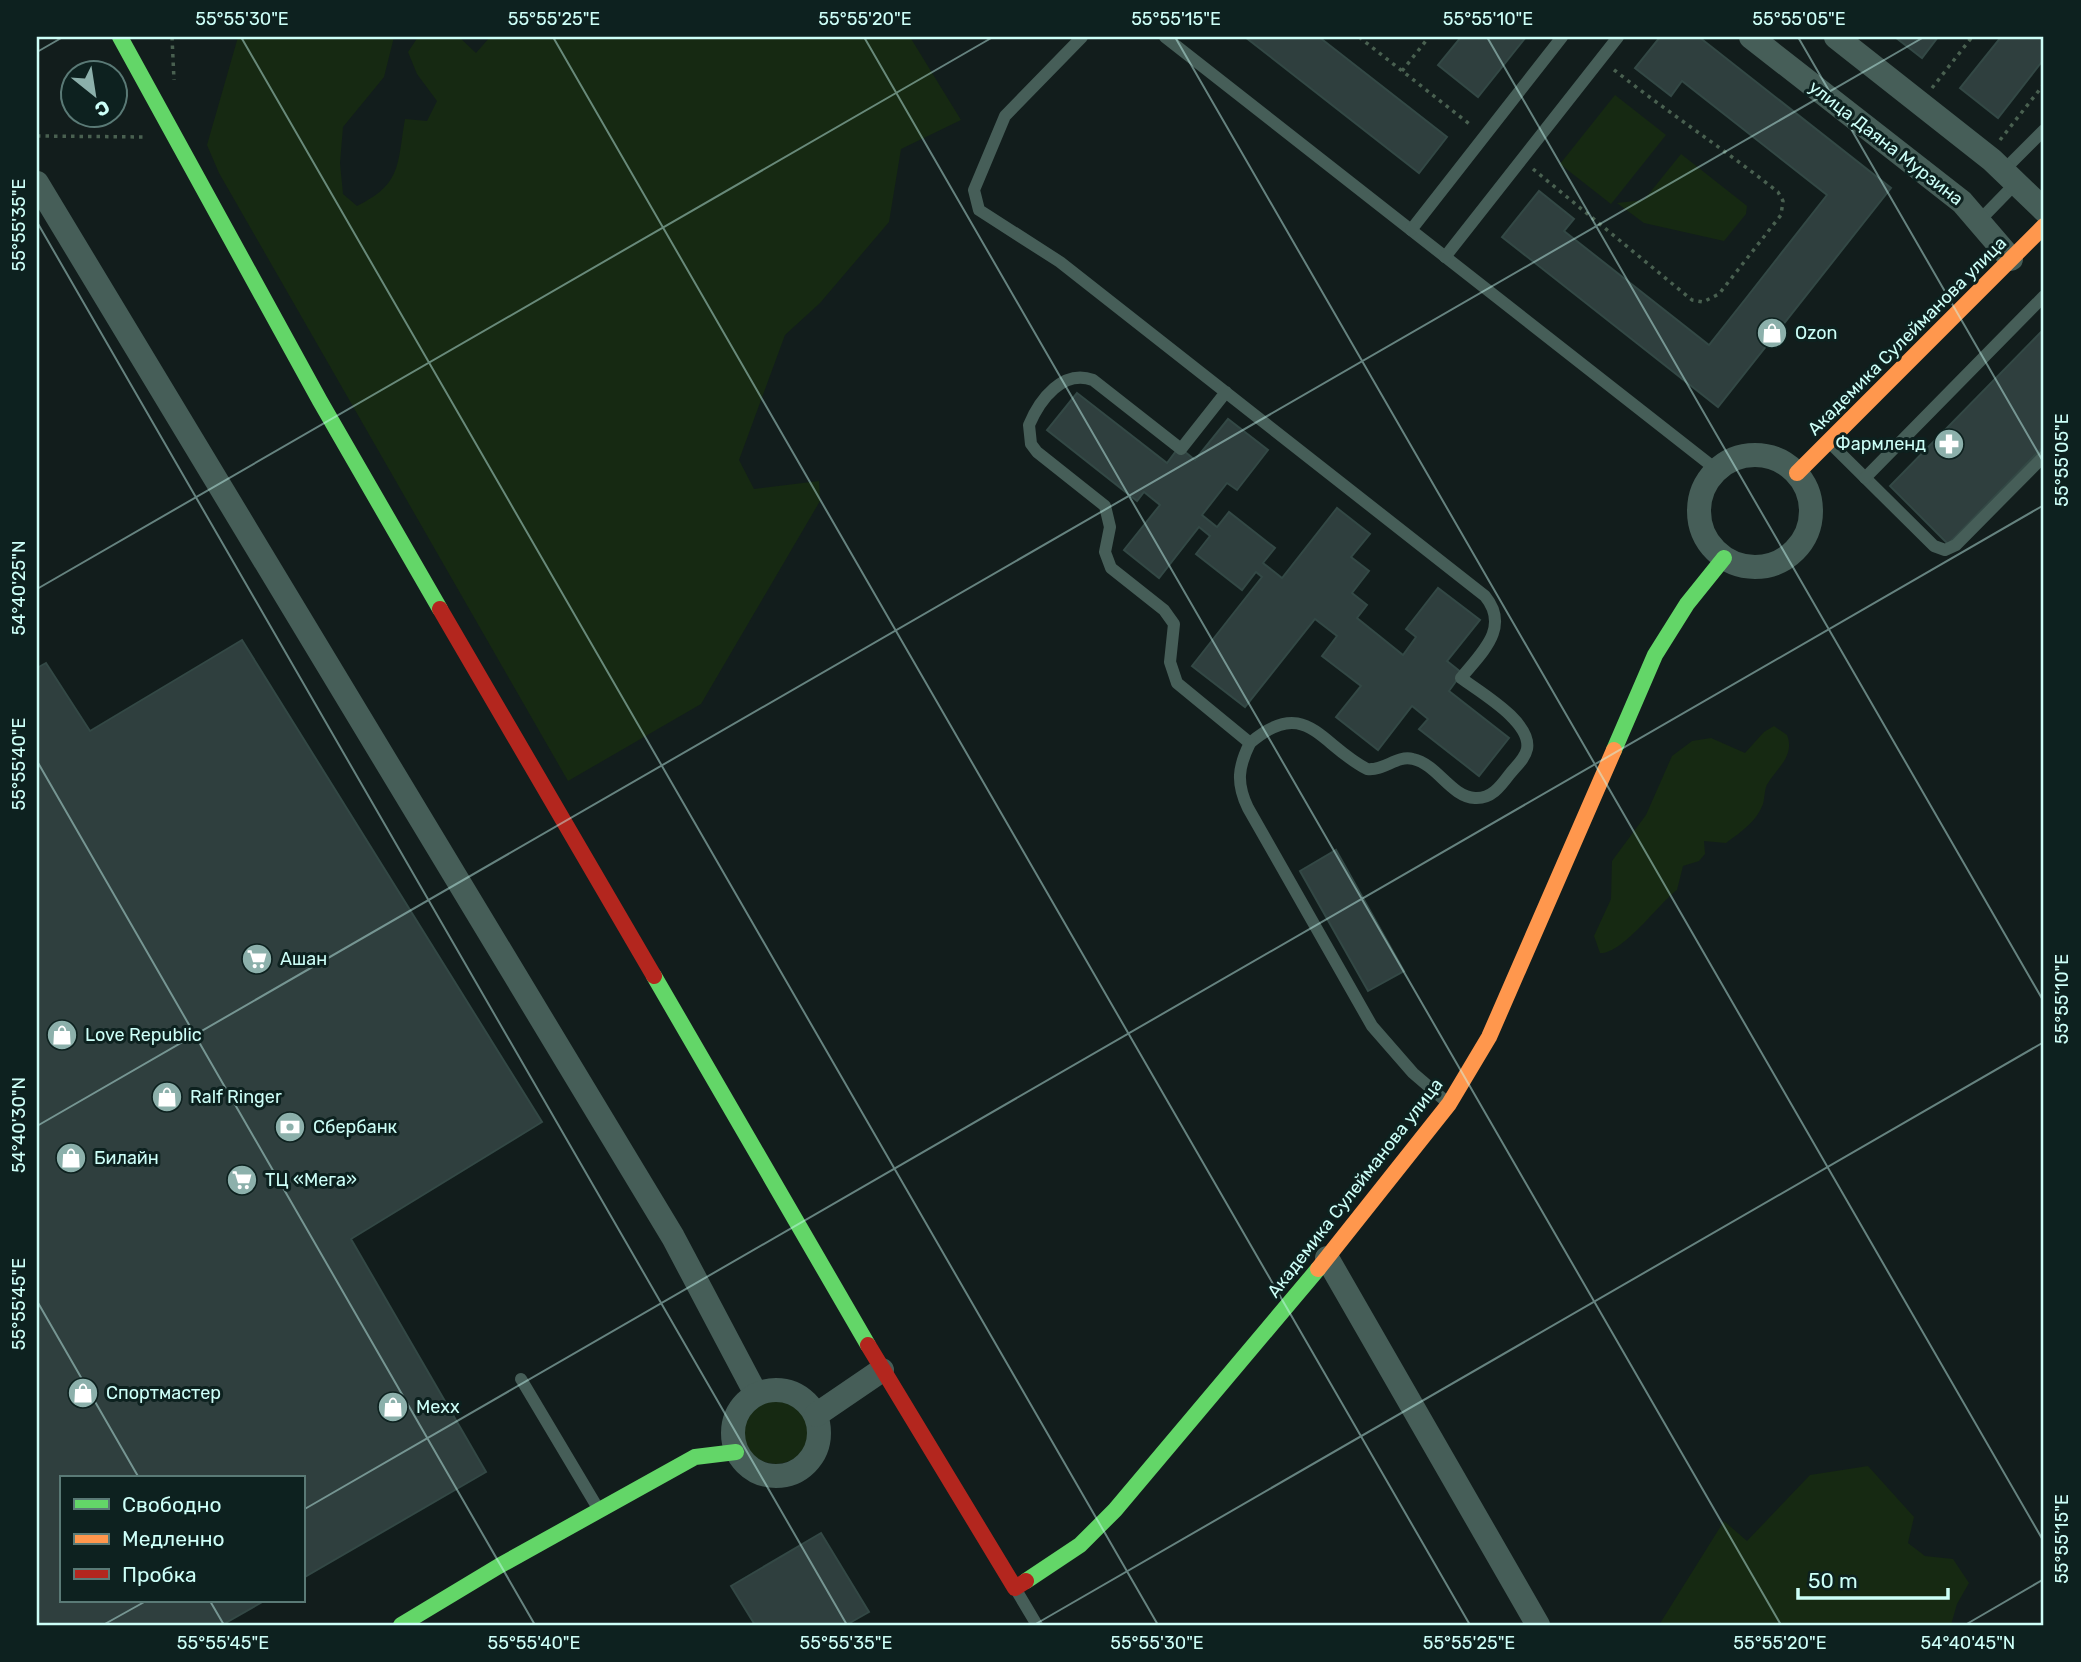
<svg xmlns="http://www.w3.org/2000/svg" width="2081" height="1662" viewBox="0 0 2081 1662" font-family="Rubik,sans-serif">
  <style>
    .green { fill: #162912 }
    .building { fill: #2f3f3e; stroke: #334845; stroke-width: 2 }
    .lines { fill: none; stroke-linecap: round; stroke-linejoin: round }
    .path { stroke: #496050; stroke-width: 3.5; stroke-dasharray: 3.5 5; stroke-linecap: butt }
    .lane { stroke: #465e58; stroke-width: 12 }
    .street { stroke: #465e58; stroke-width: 24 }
    .fast { stroke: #63d668; stroke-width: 16 }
    .slow { stroke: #ff974d; stroke-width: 16 }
    .jam { stroke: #b3261e; stroke-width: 16 }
    .ticks { fill: none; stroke: #cdfff8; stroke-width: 2; stroke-opacity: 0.45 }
    .labels { text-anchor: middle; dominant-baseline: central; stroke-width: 6; stroke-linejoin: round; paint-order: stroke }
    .street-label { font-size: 18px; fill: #cdfff8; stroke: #0d211f }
    .poi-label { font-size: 18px; fill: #cdfff8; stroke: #0d211f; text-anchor: start }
    .neatline { fill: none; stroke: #cdfff8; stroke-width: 2.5 }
    .ticks-label { font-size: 18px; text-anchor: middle; fill: #cdfff8 }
  </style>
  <rect width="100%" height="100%" fill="#121d1c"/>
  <g class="green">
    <path d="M238,37H394L384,77L343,127L340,163L343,194L357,206C402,184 397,165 405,119L427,121L437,101L417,74L408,52L418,37H459L476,53L490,37H910L961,120L901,149L889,222L820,303L785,335L739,460L754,489L819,481L820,501L701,704L568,781L219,173L207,145Z"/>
    <path d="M1615,95L1666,135L1611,204L1560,164Z"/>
    <path d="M1681,154L1747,206L1746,214L1724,241L1644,223L1617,203L1644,200Z"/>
    <path d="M1774,726L1787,735C1795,755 1778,767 1768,783C1764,789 1765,797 1763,804C1757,821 1741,832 1726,843L1704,841L1705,854L1699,861L1683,866L1677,890C1659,903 1622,955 1600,953L1594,936L1611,899L1612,861L1646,815L1672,756L1692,741L1711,738L1745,753L1764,732Z"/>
    <circle cx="776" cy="1432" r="32"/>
    <path d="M1868,1466L1914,1517L1908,1543L1925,1556L1953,1559L1969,1583L1957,1604L1951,1625H1659L1724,1521L1747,1541L1810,1475Z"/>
  </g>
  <g class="building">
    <path d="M1245,37H1319L1447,137L1419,173Z"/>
    <path d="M1461,37H1526L1478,97L1438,65Z"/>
    <path d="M1660,37H1699L1891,188L1718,407L1502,237L1539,191L1574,219L1564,231L1709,345L1747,297L1827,195L1682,81L1671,96L1635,68Z"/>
    <path d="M1895,37H1938L1922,58Z"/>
    <path d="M2001,37H2044V59L1998,118L1960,88Z"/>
    <path d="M2044,329V446L1948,544L1890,486Z"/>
    <path d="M1077,393L1167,463L1179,447L1195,460L1228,419L1268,450L1237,490L1227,483L1202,515L1217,527L1229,512L1275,548L1263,563L1282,578L1337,508L1370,534L1351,557L1369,571L1352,593L1367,605L1357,618L1403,655L1416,637L1406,629L1438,588L1480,620L1447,661L1462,673L1449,691L1509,738L1479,776L1419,729L1428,719L1412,706L1378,750L1336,717L1361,686L1322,656L1337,636L1315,619L1245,707L1192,666L1262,577L1256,572L1242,590L1196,554L1210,536L1199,527L1159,578L1124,550L1160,505L1144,492L1137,501L1047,430Z"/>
    <path d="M242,640L542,1122L351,1239L486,1472L303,1578V1478H61V1601H264L222,1625H37V668L46,663L90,731Z"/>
    <path d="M1336,850L1404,971L1368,991L1300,871Z"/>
    <path d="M821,1533L869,1612L846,1625H755L731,1586Z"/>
  </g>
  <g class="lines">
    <g class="path">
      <path d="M172,37L174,80"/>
      <path d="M1359,37L1472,126"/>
      <path d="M1402,71L1429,37"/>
      <path d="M1932,88L1972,37"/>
      <path d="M37,136L146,137"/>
      <path d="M2000,140L2044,84"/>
      <path d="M1533,169L1692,300L1703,302L1719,294L1781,215L1783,201L1778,192C1724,149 1667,112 1613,69"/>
    </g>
    <g class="lane">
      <path d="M1082,37L1005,116L974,190L979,210L1060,262L1485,596C1511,628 1481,653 1461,678C1481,693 1532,722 1527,749C1525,759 1515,767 1509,775C1500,787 1491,799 1475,798C1451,797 1437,764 1413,759C1396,755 1385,771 1367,769C1320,745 1306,695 1250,743L1177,683L1170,662L1174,624L1164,610L1111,568L1105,552L1110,527L1105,506L1037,452L1031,444L1029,425C1040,399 1063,369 1093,380L1181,449L1226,392"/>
      <path d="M1165,37L1717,470"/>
      <path d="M2004,170L2044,130"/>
      <path d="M1980,220L2017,182"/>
      <path d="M1411,230L1562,37"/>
      <path d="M1445,257L1618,37"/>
      <path d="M1829,442L1934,546L1945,550L1956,545L2044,456"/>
      <path d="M1865,478L2044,296"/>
      <path d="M1250,743C1238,767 1236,783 1248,808L1372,1026L1413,1073L1449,1104"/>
      <path d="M521,1379L599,1510"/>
      <path d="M1015,1588L1037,1625"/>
    </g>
    <g class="street">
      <path d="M1751,37L1962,202L2011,259"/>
      <path d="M1836,37L1992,160L2044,210"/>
      <path d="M37,183L673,1237L756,1394"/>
      <circle cx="1755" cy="511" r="56"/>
      <path d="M1327,1258L1538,1625"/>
      <circle cx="776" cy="1433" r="43"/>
      <path d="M816,1415L882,1370"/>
    </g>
    <g class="fast">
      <path d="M120,37L320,401L440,609"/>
      <path d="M1614,750L1655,655L1687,604L1724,558"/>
      <path d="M654,976L868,1345"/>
      <path d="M1026,1581L1080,1545L1115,1510L1318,1269"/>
      <path d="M401,1625L499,1566L695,1457L736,1452"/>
    </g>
    <g class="slow">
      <path d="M1797,473L2044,226"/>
      <path d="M1318,1269L1449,1104L1489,1037L1614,750"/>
    </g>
    <g class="jam">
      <path d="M440,609L654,976"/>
      <path d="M868,1345L1015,1588L1026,1581"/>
    </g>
  </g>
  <path class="ticks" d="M241,37L1158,1625M553,37L1470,1625M864,37L1781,1625M1175,37L2044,1542M1487,37L2044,1002M1798,37L2044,463M37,52L63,37M37,222L847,1625M37,589L993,37M37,761L535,1625M37,1126L1924,37M37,1301L139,1478M303,1510L2044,505M210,1601L224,1625M103,1625L146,1601M1034,1625L2044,1042M1965,1625L2044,1579"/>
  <defs>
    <g id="shop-disc" transform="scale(1.575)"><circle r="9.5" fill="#8cb0ab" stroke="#0d211f"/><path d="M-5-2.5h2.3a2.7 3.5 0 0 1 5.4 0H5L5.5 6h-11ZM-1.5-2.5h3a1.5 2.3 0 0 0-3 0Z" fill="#fff"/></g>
    <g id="pharmacy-disc" transform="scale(1.575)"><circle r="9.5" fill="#8cb0ab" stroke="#0d211f"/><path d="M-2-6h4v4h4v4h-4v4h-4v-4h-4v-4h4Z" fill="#fff"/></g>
    <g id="supermarket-disc" transform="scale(1.575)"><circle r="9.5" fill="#8cb0ab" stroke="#0d211f"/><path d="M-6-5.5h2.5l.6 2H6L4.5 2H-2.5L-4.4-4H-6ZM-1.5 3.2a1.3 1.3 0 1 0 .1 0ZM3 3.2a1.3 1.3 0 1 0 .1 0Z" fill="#fff"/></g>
    <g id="bank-disc" transform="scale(1.575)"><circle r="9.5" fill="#8cb0ab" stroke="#0d211f"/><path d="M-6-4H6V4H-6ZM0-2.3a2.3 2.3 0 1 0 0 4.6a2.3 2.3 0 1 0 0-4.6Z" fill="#fff"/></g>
  </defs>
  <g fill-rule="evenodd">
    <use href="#shop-disc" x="1772" y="333"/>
    <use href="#pharmacy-disc" x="1949" y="444"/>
    <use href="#supermarket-disc" x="257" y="959"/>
    <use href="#shop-disc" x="62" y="1035"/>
    <use href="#shop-disc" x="167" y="1097"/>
    <use href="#bank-disc" x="290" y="1127"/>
    <use href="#shop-disc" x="71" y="1158"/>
    <use href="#supermarket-disc" x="242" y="1180"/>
    <use href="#shop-disc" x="83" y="1393"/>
    <use href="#shop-disc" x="393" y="1407"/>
  </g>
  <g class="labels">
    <g class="street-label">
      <text transform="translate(1886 143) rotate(38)">улица Даяна Мурзина</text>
      <text transform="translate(1907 336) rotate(-45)">Академика Сулейманова улица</text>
      <text transform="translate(1355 1188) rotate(-52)">Академика Сулейманова улица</text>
    </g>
    <g class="poi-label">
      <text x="1795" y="333">Ozon</text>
      <text x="1926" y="444" text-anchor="end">Фармленд</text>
      <text x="280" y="959">Ашан</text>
      <text x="85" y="1035">Love Republic</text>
      <text x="190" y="1097">Ralf Ringer</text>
      <text x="313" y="1127">Сбербанк</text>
      <text x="94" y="1158">Билайн</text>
      <text x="265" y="1180">ТЦ «Мега»</text>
      <text x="106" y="1393">Спортмастер</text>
      <text x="416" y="1407">Mexx</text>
    </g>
  </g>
  <rect width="2081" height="1662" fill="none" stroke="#0d211f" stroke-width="77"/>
  <rect x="60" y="1476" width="245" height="126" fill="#0d211f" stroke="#5a7a76" stroke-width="2"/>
  <rect x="74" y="1499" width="35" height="10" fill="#63d668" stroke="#5a7a76" stroke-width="2"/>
  <text x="122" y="1512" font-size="21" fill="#cdfff8">Свободно</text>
  <rect x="74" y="1534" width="35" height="10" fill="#ff974d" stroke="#5a7a76" stroke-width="2"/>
  <text x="122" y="1546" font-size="21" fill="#cdfff8">Медленно</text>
  <rect x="74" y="1569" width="35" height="10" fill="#b3261e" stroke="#5a7a76" stroke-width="2"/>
  <text x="122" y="1582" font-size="21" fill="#cdfff8">Пробка</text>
  <g transform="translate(94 94) rotate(150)"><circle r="33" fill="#0d211f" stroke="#5a7a76" stroke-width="2"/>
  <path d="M0-5L12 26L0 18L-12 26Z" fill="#8cb0ab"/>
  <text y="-10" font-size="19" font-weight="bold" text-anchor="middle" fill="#cdfff8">С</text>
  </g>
  <path d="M1798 1588v10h150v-10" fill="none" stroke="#cdfff8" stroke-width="3.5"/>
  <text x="1808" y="1588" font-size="21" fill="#cdfff8" stroke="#0d211f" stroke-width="5" paint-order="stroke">50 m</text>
  <rect x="38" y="38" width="2004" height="1586" class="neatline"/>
  <g class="ticks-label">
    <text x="242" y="25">55°55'30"E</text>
    <text x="554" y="25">55°55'25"E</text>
    <text x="865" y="25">55°55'20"E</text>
    <text x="1176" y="25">55°55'15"E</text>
    <text x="1488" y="25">55°55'10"E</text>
    <text x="1799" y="25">55°55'05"E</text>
    <text transform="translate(19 225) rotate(-90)" y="6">55°55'35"E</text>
    <text transform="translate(2062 460) rotate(-90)" y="6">55°55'05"E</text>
    <text transform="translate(19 588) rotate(-90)" y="6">54°40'25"N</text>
    <text transform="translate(19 764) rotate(-90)" y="6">55°55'40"E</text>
    <text transform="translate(2062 999) rotate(-90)" y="6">55°55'10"E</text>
    <text transform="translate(19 1125) rotate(-90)" y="6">54°40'30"N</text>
    <text transform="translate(19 1304) rotate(-90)" y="6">55°55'45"E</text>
    <text transform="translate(2062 1539) rotate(-90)" y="6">55°55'15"E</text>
    <text x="223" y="1649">55°55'45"E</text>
    <text x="534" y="1649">55°55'40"E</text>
    <text x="846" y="1649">55°55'35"E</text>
    <text x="1157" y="1649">55°55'30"E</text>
    <text x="1469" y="1649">55°55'25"E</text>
    <text x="1780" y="1649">55°55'20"E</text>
    <text x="1968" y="1649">54°40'45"N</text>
  </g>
</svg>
